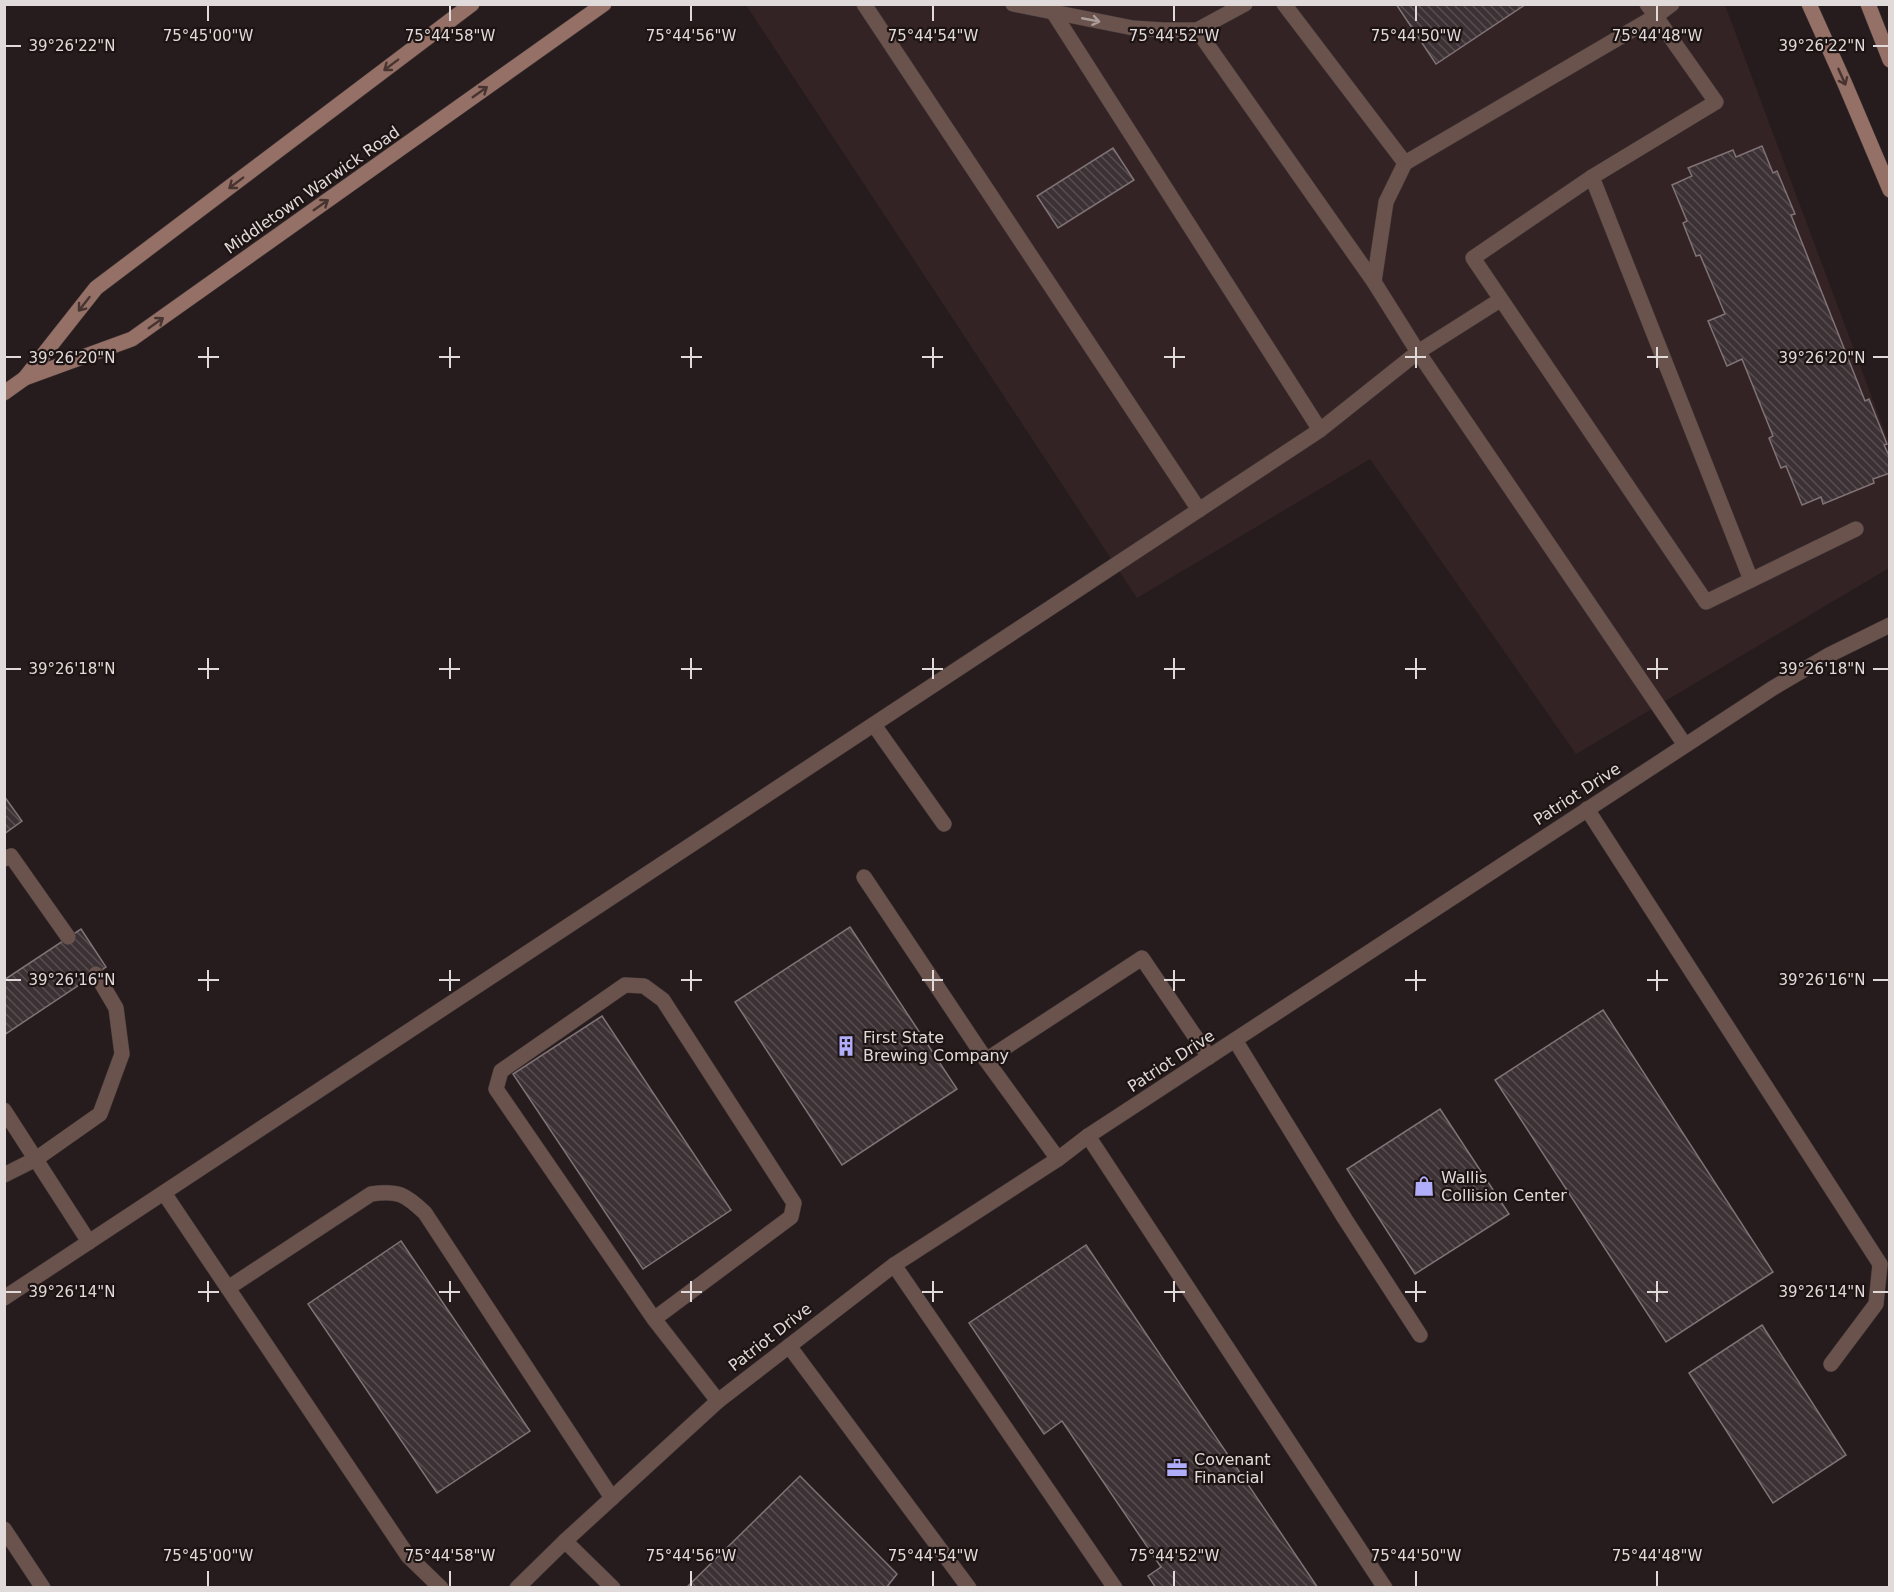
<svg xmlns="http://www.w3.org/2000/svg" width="1894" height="1592" viewBox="0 0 1894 1592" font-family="'DejaVu Sans',sans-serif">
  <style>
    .built { fill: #342324 }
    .building { fill: url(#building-back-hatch); stroke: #807377; stroke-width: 1.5 }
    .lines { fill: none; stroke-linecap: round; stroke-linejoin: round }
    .lane-casing { stroke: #413737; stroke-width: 16 }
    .street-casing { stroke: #413737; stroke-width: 16 }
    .secondary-casing { stroke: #413737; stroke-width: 16 }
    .lane { stroke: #6a534d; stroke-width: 15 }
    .street { stroke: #6a534d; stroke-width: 15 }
    .secondary { stroke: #957066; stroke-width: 15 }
    .oneway { stroke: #ab9d9b }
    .oneway2 { stroke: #473430 }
    .ticks { fill: none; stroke: #e1dada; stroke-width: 2 }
    .labels { text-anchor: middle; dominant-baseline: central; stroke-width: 4.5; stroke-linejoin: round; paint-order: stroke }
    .street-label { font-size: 16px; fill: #e1dada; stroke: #1d1313 }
    .poi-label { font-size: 16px; fill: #e1dada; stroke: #1d1313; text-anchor: start }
    .ticks-label { font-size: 15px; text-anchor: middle; fill: #e1dada; stroke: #1d1313; stroke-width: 4.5; stroke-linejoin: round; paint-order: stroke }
  </style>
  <defs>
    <pattern id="building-back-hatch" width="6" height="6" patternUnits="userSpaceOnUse" patternTransform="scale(1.5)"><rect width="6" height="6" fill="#3c3134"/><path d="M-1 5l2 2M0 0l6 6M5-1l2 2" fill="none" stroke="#584e51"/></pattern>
  </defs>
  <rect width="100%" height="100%" fill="#271c1d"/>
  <path class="built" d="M746,5H1725L1889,443V568L1576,754L1370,459L1137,598Z"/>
  <g class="building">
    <path d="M1396,4H1526L1436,64Z"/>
    <path d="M1762,146L1773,173L1777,171L1795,214L1791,215L1865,401L1869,399L1887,444L1884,445L1890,458V473L1873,479L1874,483L1823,504L1821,497L1802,505L1786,466L1781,468L1769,438L1773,436L1742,359L1727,366L1708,321L1725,314L1700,255L1696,256L1683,223L1687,221L1672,185L1692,176L1688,168L1733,150L1736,157Z"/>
    <path d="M1113,148L1134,180L1058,228L1037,196Z"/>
    <path d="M4,796L22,821L4,834Z"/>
    <path d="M850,927L957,1089L842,1165L735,1002Z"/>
    <path d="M81,929L106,967L4,1035V980Z"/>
    <path d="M1603,1010L1773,1272L1666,1342L1495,1080Z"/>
    <path d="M602,1016L731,1210L643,1269L513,1074Z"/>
    <path d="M1440,1109L1509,1214L1415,1274L1347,1169Z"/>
    <path d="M401,1241L530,1431L437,1493L308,1304Z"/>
    <path d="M1086,1245L1318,1588H1156L1148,1576L1161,1567L1062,1421L1044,1434L969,1323Z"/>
    <path d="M1762,1325L1846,1455L1773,1503L1689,1373Z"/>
    <path d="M800,1476L897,1574L886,1588H686Z"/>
  </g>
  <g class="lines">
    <g class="lane-casing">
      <g id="lane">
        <path d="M864,4L1199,510"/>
        <path d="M1013,4L1133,28L1164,30H1197L1245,4"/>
        <path d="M1284,4L1405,163"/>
        <path d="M1647,4L1716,102L1592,177L1473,258L1706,602L1856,529"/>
        <path d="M1053,12L1320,430"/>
        <path d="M1197,30L1374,282L1418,352L1685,745"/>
        <path d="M1592,177L1751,580"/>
        <path d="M1374,282L1386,202L1405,163L1656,16L1672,4"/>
        <path d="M874,725L944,824"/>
        <path d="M1587,809L1880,1264L1876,1304L1831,1364"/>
        <path d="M4,859L11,856L68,937"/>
        <path d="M864,877L986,1060L1058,1159"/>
        <path d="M1235,1040L1345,1219L1420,1335"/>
        <path d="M986,1060L1142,958L1209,1057"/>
        <path d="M4,1110L89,1242"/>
        <path d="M1088,1136L1385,1588"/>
        <path d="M4,1175L36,1159L100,1114L122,1054L116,1008L96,974"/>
        <path d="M164,1193L408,1556L441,1588"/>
        <path d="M894,1265L1115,1588"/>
        <path d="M228,1288L371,1194C398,1190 405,1194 425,1213L612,1498"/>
        <path d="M4,1298L1320,430L1418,352L1500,300"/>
        <path d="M654,1319L791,1217L794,1203L663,1000L644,986L625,985L501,1071L496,1089L654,1319L718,1401"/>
        <path d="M789,1346L969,1588"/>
        <path d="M565,1541L613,1588"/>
      </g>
    </g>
    <g class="street-casing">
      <g id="street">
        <path d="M4,1529L43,1588"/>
        <path d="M517,1588L565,1541L718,1401L894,1265L1058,1159L1088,1136L1773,688L1829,655L1890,625"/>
      </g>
    </g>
    <g class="secondary-casing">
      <g id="secondary">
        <path d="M1809,4L1845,84L1890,190"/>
        <path d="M1868,4L1890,60"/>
        <path d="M25,378L132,339L604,4"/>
        <path d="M4,393L25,378L96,288L472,4"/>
      </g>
    </g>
    <use href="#lane" class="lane"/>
    <use href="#street" class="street"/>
    <use href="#secondary" class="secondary"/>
  </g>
  <defs><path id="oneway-shaft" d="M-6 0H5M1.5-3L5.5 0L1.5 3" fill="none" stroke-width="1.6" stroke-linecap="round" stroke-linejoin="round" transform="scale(1.5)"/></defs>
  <use class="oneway" href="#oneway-shaft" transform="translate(1091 20) rotate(11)"/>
  <g class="oneway2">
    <use href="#oneway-shaft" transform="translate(391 65) rotate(143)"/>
    <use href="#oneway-shaft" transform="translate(1842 77) rotate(66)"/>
    <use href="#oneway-shaft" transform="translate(480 92) rotate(-35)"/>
    <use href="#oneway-shaft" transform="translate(236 183) rotate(143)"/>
    <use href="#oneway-shaft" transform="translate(321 205) rotate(-35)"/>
    <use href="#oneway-shaft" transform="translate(84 304) rotate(128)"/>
    <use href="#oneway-shaft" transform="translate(156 323) rotate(-35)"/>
  </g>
  <path class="ticks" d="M208,6V21M450,6V21M691,6V21M933,6V21M1174,6V21M1416,6V21M1657,6V21M6,46H21M1873,46H1888M208,347V368M450,347V368M691,347V368M933,347V368M1174,347V368M1416,347V368M1657,347V368M6,357H21M198,357H219M439,357H460M681,357H702M922,357H943M1164,357H1185M1405,357H1426M1647,357H1668M1873,357H1888M208,658V679M450,658V679M691,658V679M933,658V679M1174,658V679M1416,658V679M1657,658V679M6,669H21M198,669H219M439,669H460M681,669H702M922,669H943M1164,669H1185M1405,669H1426M1647,669H1668M1873,669H1888M208,970V991M450,970V991M691,970V991M933,970V991M1174,970V991M1416,970V991M1657,970V991M6,980H21M198,980H219M439,980H460M681,980H702M922,980H943M1164,980H1185M1405,980H1426M1647,980H1668M1873,980H1888M208,1281V1302M450,1281V1302M691,1281V1302M933,1281V1302M1174,1281V1302M1416,1281V1302M1657,1281V1302M6,1292H21M198,1292H219M439,1292H460M681,1292H702M922,1292H943M1164,1292H1185M1405,1292H1426M1647,1292H1668M1873,1292H1888M208,1571V1586M450,1571V1586M691,1571V1586M933,1571V1586M1174,1571V1586M1416,1571V1586M1657,1571V1586"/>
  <defs>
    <g id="building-bare" transform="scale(1.62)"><path d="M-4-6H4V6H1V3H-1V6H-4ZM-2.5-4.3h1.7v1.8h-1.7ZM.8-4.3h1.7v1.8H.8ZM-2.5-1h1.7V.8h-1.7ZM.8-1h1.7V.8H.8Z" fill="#b0aefa" stroke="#1d1313" stroke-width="2.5" paint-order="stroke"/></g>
    <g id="shop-bare" transform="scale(1.62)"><path d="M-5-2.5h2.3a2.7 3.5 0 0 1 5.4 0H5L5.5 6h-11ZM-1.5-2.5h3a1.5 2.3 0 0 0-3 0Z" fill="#b0aefa" stroke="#1d1313" stroke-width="2.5" paint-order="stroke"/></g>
    <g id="office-bare" transform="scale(1.62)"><path d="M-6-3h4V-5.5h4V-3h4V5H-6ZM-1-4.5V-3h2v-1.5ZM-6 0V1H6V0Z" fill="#b0aefa" stroke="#1d1313" stroke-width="2.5" paint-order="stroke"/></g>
  </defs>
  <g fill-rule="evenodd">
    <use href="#building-bare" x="846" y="1046"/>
    <use href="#shop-bare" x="1424" y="1186"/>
    <use href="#office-bare" x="1177" y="1468"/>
  </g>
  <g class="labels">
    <g class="street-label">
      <text transform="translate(312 190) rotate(-35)">Middletown Warwick Road</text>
      <text transform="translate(1577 794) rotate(-33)">Patriot Drive</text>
      <text transform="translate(1171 1061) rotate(-33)">Patriot Drive</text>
      <text transform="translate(770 1337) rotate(-38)">Patriot Drive</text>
    </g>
    <g class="poi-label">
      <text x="863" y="1037">First State<tspan x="863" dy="18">Brewing Company</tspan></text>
      <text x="1441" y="1177">Wallis<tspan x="1441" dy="18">Collision Center</tspan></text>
      <text x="1194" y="1459">Covenant<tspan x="1194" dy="18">Financial</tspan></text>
    </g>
  </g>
  <g class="ticks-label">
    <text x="208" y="41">75°45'00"W</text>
    <text x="450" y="41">75°44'58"W</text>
    <text x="691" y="41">75°44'56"W</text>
    <text x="933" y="41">75°44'54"W</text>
    <text x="1174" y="41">75°44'52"W</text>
    <text x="1416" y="41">75°44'50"W</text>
    <text x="1657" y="41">75°44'48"W</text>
    <text x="72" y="51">39°26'22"N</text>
    <text x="1822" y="51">39°26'22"N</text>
    <text x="72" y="363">39°26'20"N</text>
    <text x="1822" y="363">39°26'20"N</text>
    <text x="72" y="674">39°26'18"N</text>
    <text x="1822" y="674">39°26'18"N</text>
    <text x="72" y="985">39°26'16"N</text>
    <text x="1822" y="985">39°26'16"N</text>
    <text x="72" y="1297">39°26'14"N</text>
    <text x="1822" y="1297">39°26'14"N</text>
    <text x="208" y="1561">75°45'00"W</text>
    <text x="450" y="1561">75°44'58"W</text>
    <text x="691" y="1561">75°44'56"W</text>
    <text x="933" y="1561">75°44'54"W</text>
    <text x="1174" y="1561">75°44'52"W</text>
    <text x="1416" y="1561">75°44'50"W</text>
    <text x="1657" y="1561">75°44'48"W</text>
  </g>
  <rect width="1894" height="1592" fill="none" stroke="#e1dada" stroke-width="12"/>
</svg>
